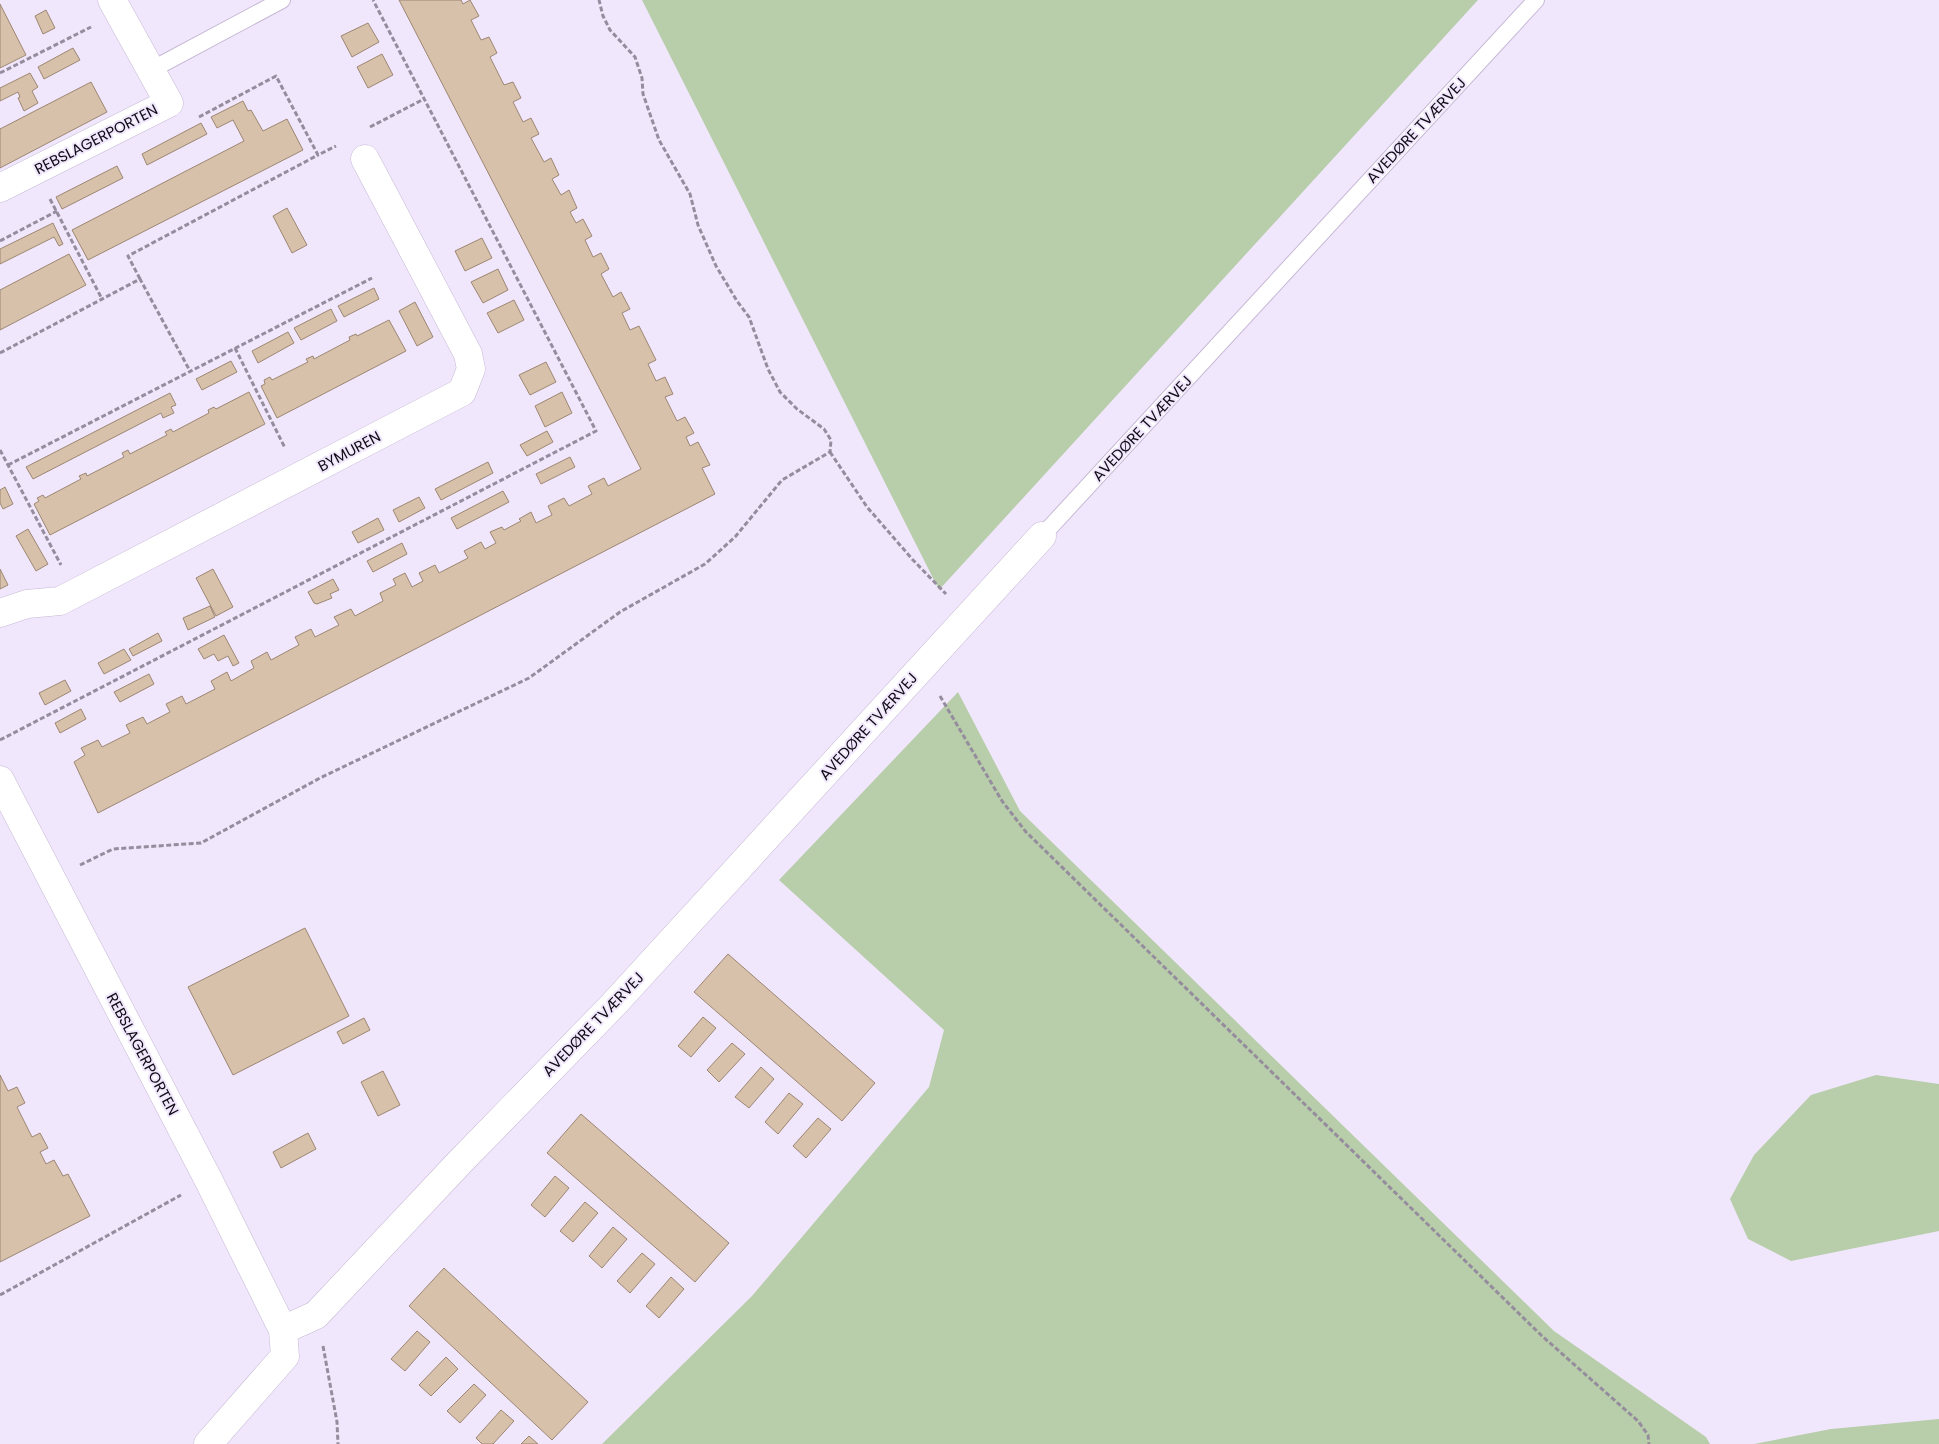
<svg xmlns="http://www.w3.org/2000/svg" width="1939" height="1444" viewBox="0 0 1939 1444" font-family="Poppins,sans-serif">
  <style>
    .green { fill: #b8cda9 }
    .building { fill: #d8c1ab; stroke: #9c8672 }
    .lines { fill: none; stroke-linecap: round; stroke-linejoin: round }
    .service-casing { stroke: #c6b9d4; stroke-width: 18 }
    .minor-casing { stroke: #c6b9d4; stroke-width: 29 }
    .tertiary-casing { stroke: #c6b9d4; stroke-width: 29 }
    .path { stroke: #958d9e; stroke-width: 3; stroke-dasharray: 5 2.5; stroke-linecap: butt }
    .service { stroke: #fff; stroke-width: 16 }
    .minor { stroke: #fff; stroke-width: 28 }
    .tertiary { stroke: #fff; stroke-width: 28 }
    .labels { text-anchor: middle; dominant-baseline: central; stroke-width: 4; stroke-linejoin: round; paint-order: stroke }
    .street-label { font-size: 15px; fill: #0f0a13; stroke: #f1e7fd }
  </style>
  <rect width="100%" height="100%" fill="#f1e7fd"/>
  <g class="green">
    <path d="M642,0H1478L939,590Z"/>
    <path d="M958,692L1020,811L1554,1331L1706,1437L1710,1444H602L752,1296L929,1087L944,1030L779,880Z"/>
    <path d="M1876,1075L1939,1084V1231L1791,1261L1748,1239L1730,1199L1754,1155L1811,1095Z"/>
    <path d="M1939,1419V1444H1754L1831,1429Z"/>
  </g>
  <g class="building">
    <path d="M399,0H461L463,4L470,0L479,16L471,20L481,40L489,37L497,53L490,57L504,85L513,82L521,98L513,102L523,122L531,118L539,134L531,138L544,162L551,158L559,175L552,179L561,195L569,190L577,208L570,212L576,223L583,219L592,236L585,240L593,257L601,253L609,269L601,274L613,297L621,292L630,309L622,313L630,330L639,326L656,360L648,364L656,381L665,377L673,394L665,397L677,421L685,417L694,433L686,437L690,446L698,442L710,465L702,468L715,494L98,813L74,762L85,755L81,748L98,740L102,747L130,733L126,725L143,717L147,724L170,712L166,704L182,696L186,704L215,689L211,681L227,672L231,681L254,668L251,661L267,652L271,660L299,645L295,637L311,629L315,637L339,625L334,617L351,609L355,616L383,601L380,593L396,585L393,579L405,573L412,587L423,581L419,573L435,565L439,573L468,558L464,551L481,542L485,549L496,543L490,532L502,527L504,530L521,521L519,519L531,512L536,523L552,515L548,506L564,498L569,506L592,494L588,486L604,478L608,486L641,469Z"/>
    <path d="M0,4L26,55L0,68Z"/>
    <path d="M46,10L55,28L43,34L35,16Z"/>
    <path d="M368,23L379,42L352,57L341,36Z"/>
    <path d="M73,48L80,60L44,79L38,67Z"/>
    <path d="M382,54L393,75L368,88L357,67Z"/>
    <path d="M30,73L38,87L32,91L38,103L24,111L18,98L20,97L18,92L0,101V88Z"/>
    <path d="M91,82L107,112L0,168V129Z"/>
    <path d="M243,101L248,111L251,110L263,131L287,119L303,150L88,260L72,230L244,141L233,120L217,128L211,117Z"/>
    <path d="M201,123L207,134L147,165L142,154Z"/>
    <path d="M117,166L123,178L62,209L56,197Z"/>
    <path d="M287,208L307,245L292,253L273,216Z"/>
    <path d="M53,223L63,244L59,246L54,237L0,264V249Z"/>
    <path d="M482,238L492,258L465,271L455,251Z"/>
    <path d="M69,254L86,285L0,330V290Z"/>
    <path d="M498,269L508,290L483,303L471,282Z"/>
    <path d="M374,288L379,299L344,317L338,306Z"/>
    <path d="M514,300L524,320L498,333L487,313Z"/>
    <path d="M415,302L433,337L417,346L399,311Z"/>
    <path d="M331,309L337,321L301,340L294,328Z"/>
    <path d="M389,320L406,351L277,418L261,386L265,384L264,380L270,377L272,380L308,362L306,359L313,356L314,359L350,340L349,337L356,334L357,336Z"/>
    <path d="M288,332L294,343L258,363L252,351Z"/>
    <path d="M231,361L237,372L202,390L196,379Z"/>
    <path d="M546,362L556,382L530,395L519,375Z"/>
    <path d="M249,392L265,424L50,535L34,504L39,501L37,498L43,495L45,498L81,479L79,476L86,473L87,476L124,457L122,453L128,450L130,454L167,435L165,432L171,429L173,432L209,413L208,410L214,407L216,409Z"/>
    <path d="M562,392L572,413L545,427L535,406Z"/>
    <path d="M170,393L176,405L171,407L174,413L163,418L161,413L33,479L26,467Z"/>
    <path d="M547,431L553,442L527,456L520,445Z"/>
    <path d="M570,457L575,467L541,484L536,474Z"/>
    <path d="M488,462L493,473L441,500L435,489Z"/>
    <path d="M5,487L13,504L3,509L0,503V490Z"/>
    <path d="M503,491L509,502L457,529L451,518Z"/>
    <path d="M419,497L425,508L399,522L393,510Z"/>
    <path d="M378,518L384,530L358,543L352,532Z"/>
    <path d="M28,529L48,564L36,571L16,536Z"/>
    <path d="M402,543L407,554L373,572L367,561Z"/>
    <path d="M0,569L8,585L0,589Z"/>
    <path d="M213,569L233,607L216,616L196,578Z"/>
    <path d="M333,579L339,590L330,594L332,598L317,604L314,603L308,592Z"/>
    <path d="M210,606L215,617L188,630L183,618Z"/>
    <path d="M158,633L162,641L133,656L129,649Z"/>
    <path d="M224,635L239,663L233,666L228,656L218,661L214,654L204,659L198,649Z"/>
    <path d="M124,649L131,660L104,674L98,663Z"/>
    <path d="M149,674L154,684L120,702L114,692Z"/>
    <path d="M65,680L71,691L45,705L39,693Z"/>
    <path d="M81,709L86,719L60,733L55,723Z"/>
    <path d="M305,928L349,1016L233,1075L188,987Z"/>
    <path d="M728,954L875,1083L842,1121L694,992Z"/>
    <path d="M703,1017L716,1028L691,1057L678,1046Z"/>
    <path d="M364,1018L370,1030L343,1044L337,1032Z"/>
    <path d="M732,1043L745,1054L719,1082L707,1070Z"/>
    <path d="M761,1067L774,1079L749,1108L735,1097Z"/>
    <path d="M383,1071L400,1105L378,1116L361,1082Z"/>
    <path d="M0,1075L8,1091L17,1087L25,1103L17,1107L32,1137L40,1133L48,1148L40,1152L46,1164L54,1160L63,1176L68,1174L90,1216L0,1262Z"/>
    <path d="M789,1093L803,1104L778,1134L765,1122Z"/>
    <path d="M581,1114L729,1243L695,1282L547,1153Z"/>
    <path d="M818,1118L831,1129L806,1158L793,1146Z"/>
    <path d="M308,1133L316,1149L281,1168L273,1152Z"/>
    <path d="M555,1176L569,1188L545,1217L531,1205Z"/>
    <path d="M585,1202L598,1213L573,1242L560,1231Z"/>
    <path d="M613,1227L627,1239L602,1268L589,1256Z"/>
    <path d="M642,1253L655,1264L630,1293L617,1281Z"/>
    <path d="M444,1268L588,1402L552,1440L409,1306Z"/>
    <path d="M671,1277L684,1289L659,1318L646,1306Z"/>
    <path d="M417,1331L430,1342L405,1371L391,1359Z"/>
    <path d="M446,1357L458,1369L431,1396L419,1385Z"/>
    <path d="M474,1384L486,1395L460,1423L447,1411Z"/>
    <path d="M501,1410L514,1421L493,1444H482L476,1438Z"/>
    <path d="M529,1436L538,1444H521Z"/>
  </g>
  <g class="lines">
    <g class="service-casing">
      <g id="service">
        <path d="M151,70L282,0"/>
        <path d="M1042,536L1536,0"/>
      </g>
    </g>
    <g class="minor-casing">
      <g id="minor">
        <path d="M0,188L169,103L112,0"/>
        <path d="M0,613L27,604L60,601L462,392L471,369L468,354L365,159"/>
        <path d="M208,1444L285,1356L283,1330L316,1315L459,1163L613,1005L1042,536"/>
      </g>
    </g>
    <g class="tertiary-casing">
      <path id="tertiary" d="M0,780L208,1179L283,1330"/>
    </g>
    <g class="path">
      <path d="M0,73L91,27"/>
      <path d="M199,117L276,76L318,155L336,146"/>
      <path d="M370,127L424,99"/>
      <path d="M50,199L102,299"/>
      <path d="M0,241L57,211"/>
      <path d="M140,279L128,256L318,155"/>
      <path d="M235,348L285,448"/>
      <path d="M0,353L140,279L190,371"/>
      <path d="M0,450L61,565"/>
      <path d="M830,452L867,507L913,560L946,594"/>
      <path d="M8,465L372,278"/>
      <path d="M940,696L1002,801L1026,832L1542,1336L1638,1421L1648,1435L1649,1444"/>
      <path d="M0,740L596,431L373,0"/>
      <path d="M80,865L113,849L201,843L320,778L529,678L620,612L705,564L735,537L782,480L830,452L831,440L824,429L797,409L780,392L768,369L749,317L737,301L716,266L698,225L690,194L659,140L643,94L642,78L635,57L610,30L603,16L599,0"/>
      <path d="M0,1295L181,1195"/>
      <path d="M323,1346L337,1422L338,1444"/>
    </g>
    <use href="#service" class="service"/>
    <use href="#minor" class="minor"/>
    <use href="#tertiary" class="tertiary"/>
  </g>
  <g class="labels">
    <g class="street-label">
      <text transform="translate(1416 130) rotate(-47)">AVEDØRE TVÆRVEJ</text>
      <text transform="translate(96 139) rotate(-27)">REBSLAGERPORTEN</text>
      <text transform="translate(1142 428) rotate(-47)">AVEDØRE TVÆRVEJ</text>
      <text transform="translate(349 451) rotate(-28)">BYMUREN</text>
      <text transform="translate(868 726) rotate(-48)">AVEDØRE TVÆRVEJ</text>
      <text transform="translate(593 1024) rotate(-46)">AVEDØRE TVÆRVEJ</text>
      <text transform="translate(143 1054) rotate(62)">REBSLAGERPORTEN</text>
    </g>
  </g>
</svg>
